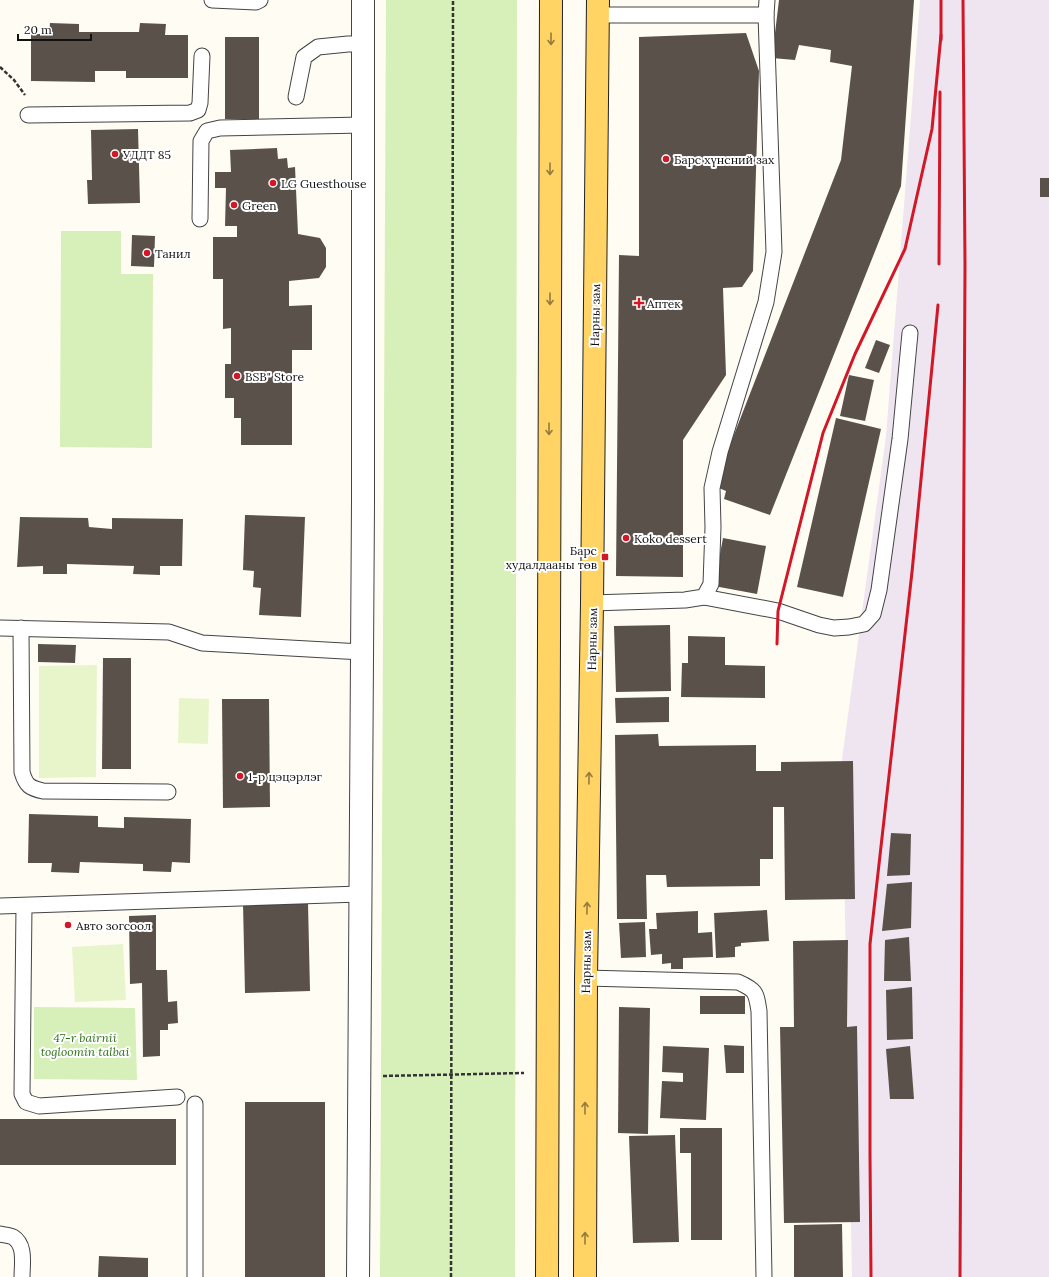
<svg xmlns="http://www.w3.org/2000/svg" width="1049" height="1277" viewBox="0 0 1049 1277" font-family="Lora,serif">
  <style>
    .industrial { fill: #eee5f0 }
    .green { fill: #d7efb8 }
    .pitch { fill: #e8f5cb }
    .building { fill: #5b514b }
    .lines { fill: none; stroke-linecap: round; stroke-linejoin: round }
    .service-casing { stroke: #444; stroke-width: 17 }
    .tertiary-casing { stroke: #444; stroke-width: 24 }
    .primary-casing { stroke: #222; stroke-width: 24 }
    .path { stroke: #333; stroke-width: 2.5; stroke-dasharray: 4 2; stroke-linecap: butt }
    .service { stroke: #fff; stroke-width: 15 }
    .tertiary { stroke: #fff; stroke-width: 22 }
    .primary { stroke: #ffd364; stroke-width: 22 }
    .rail { stroke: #d21727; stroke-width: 3 }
    .oneway { stroke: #947c3f }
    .poi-dot { fill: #d21727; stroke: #fff; stroke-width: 1.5 }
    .labels { text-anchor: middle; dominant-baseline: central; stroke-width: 4; stroke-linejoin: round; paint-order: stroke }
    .poi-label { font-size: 12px; fill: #111; stroke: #fff; text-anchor: start }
    .street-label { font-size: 12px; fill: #111; stroke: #fff }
    .park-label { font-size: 12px; font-style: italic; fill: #2e7218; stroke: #fff }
  </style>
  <rect width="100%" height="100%" fill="#fffcf4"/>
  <path class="industrial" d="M920,0H1049V1277H852L842,759L886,436Z"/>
  <g class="green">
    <path d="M386,0H517L515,1277H380Z"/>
    <path d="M61,231H121V274H153L152,448L60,447Z"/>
    <path d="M34,1007L135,1008L137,1080L34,1079Z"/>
  </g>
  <g class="pitch">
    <path d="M97,665L96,777L39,778V666Z"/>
    <path d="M179,698L209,699L208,744L178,743Z"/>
    <path d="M123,944L126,1000L75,1002L72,947Z"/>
  </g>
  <g class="building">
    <path d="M779,0H914L901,186L770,515L724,499L726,491L714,486L841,160L852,66L830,62L831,50L799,45L795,60L772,58Z"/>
    <path d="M50,23L79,24V32H139L140,23L166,24L165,35H188V78H126V71H95V82L31,81V34H49Z"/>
    <path d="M746,33L759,71L753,271L742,287L723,288L726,375L683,440V577L616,576L619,255L639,256V37Z"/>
    <rect x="225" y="37" width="34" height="82"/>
    <path d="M138,129L140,203L88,204L87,180H92L91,130Z"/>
    <path d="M277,148L278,159L287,158L288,168L295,167L298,234L320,238L326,248V267L319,278L289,281V306L312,305V350H292V445H241V418H234V398H225V364H231V328L223,329V279H213V237H237V226H225L226,188H215V172H231L230,150Z"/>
    <rect x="1040" y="178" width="9" height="19"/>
    <path d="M132,235L155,236L154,267L131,266Z"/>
    <path d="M876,340L890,345L879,373L865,368Z"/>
    <path d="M849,375L874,380L865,421L840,416Z"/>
    <path d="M836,418L881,429L843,597L797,587Z"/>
    <path d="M245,515L305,517L301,617L259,615L261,588L253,587L254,571L243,570Z"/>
    <path d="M20,517L88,518L89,527L112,529V518L183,519L182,566H160V575L133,574L134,566L67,564V574H43V566L17,567Z"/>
    <path d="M723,538L766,546L757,594L714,586Z"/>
    <path d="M670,625L671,691L616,692L614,626Z"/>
    <path d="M688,636L725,637V665L765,666V698L681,697L682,663H688Z"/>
    <path d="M38,644L76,645L75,663L38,662Z"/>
    <path d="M103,658H131V769H102Z"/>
    <path d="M669,697V722L616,723L615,698Z"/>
    <path d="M222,699H269L270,807L223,808Z"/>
    <path d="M658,734L659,746L756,745V771H781V762L853,761L855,899L785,900L784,807H773V859H760V886L667,887L666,875H646L647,919H617L615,735Z"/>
    <path d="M29,814L98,816V827L124,828V817L191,819L190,863L172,862L171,872L143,871V864L80,862L79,873L51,872L52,863H28Z"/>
    <path d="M891,833L911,834L910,875L887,876Z"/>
    <path d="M912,882L911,928L882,931L887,884Z"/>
    <path d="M308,903L310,991L245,993L243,904Z"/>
    <path d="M767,910L769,941L741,943V946L735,947V957L716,958L714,913Z"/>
    <path d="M698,911V933L712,932L713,957L683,958V969H671V963L662,964V954L651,955L649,929H657L656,913Z"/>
    <path d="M156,915V970H167L168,1002L177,1001L178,1023L168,1024V1030H160V1056L143,1057L142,983L130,984L129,916Z"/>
    <path d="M645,922L646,957L621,958L619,923Z"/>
    <path d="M909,937L911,981H884L885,940Z"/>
    <path d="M848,940L847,1027L857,1026L860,1222L784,1223L780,1027H794L793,941Z"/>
    <path d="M912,987L913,1039L887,1040L886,990Z"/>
    <rect x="700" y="996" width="45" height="18"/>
    <path d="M619,1007L650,1008L648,1134L618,1133Z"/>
    <path d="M724,1045L744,1046V1073H726Z"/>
    <path d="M663,1046L709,1048L706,1120L660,1118L662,1081L683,1082V1073L662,1072Z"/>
    <path d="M910,1046L914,1099H890L886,1049Z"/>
    <rect x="245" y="1102" width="80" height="175"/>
    <rect x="0" y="1119" width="176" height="46"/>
    <path d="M680,1128H722V1240H691V1153H680Z"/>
    <path d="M675,1135L679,1242L633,1243L629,1136Z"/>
    <path d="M842,1224L843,1277H794V1225Z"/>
    <path d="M99,1256L148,1258V1277H98Z"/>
  </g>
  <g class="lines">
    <g class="service-casing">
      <g id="service">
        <path d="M212,0L256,2L260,0"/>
        <path d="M766,15L767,0"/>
        <path d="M296,97L304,57L318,47L348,44H364"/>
        <path d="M28,115L190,113L198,110L200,103L202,56"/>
        <path d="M200,219L201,141L207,131L220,128L363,125"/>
        <path d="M704,597L778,611L819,625L834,628L849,627L864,624L873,614L879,590L900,439L910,333"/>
        <path d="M592,603L685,600L704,597L711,584L713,527L712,488L720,452L766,302L774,252L766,15H598"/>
        <path d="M0,628L169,632L202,643L362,652"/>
        <path d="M21,628L22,772C26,786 30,788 43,791L168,792"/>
        <path d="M0,906L360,894"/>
        <path d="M24,906L22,1094L26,1102L39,1106L177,1097"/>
        <path d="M586,978L738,982C756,990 756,992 759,1011L764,1277"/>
        <path d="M195,1104V1277"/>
        <path d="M0,1234C4,1235 9,1235 13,1237C26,1245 22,1264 22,1277"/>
      </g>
    </g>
    <g class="tertiary-casing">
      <path id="tertiary" d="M358,1277L363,502V0"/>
    </g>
    <g class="primary-casing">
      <g id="primary">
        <path d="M547,1277L551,0"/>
        <path d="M585,1277L586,978L592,603L598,0"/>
      </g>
    </g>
    <g class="path">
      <path d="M0,67L14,80L25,95"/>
      <path d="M383,1076L524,1073"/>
      <path d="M451,1277L453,0"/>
    </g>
    <use href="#service" class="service"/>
    <use href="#tertiary" class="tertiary"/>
    <use href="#primary" class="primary"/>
    <g class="rail">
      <path d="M941,40V0"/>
      <path d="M939,264L940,92"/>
      <path d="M777,644L778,611L823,433L855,354L905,249L932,129L941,35"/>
      <path d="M871,1277L870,1155V944L912,572L938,305"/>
      <path d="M960,1277L965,266L963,0"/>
    </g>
  </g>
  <defs><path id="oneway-shaft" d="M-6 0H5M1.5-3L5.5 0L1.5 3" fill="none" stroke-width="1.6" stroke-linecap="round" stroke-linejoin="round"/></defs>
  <g class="oneway">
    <use href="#oneway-shaft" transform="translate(551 39) rotate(90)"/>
    <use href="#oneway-shaft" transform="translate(550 169) rotate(90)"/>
    <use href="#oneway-shaft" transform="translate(550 299) rotate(90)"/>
    <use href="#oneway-shaft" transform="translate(549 429) rotate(90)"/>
    <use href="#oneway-shaft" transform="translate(589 778) rotate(-89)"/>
    <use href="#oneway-shaft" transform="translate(587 908) rotate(-89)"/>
    <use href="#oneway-shaft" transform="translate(585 1108) rotate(-90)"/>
    <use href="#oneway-shaft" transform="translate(585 1238) rotate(-90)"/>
  </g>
  <g class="poi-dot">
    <circle cx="115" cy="154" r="4"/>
    <circle cx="666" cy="159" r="4"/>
    <circle cx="273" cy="183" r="4"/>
    <circle cx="234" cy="205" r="4"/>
    <circle cx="147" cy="253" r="4"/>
    <path d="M637 297h4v4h4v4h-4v4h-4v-4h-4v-4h4z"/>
    <circle cx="237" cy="376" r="4"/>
    <circle cx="626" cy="538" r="4"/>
    <rect x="601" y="553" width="8" height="8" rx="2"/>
    <circle cx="240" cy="776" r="4"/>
    <circle cx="68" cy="925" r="4"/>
  </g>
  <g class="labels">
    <g class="poi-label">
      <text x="123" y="154">УДДТ 85</text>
      <text x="674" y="159">Барс хүнсний зах</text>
      <text x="281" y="183">LG Guesthouse</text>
      <text x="242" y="205">Green</text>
      <text x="155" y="253">Танил</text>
      <text x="647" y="303">Аптек</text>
      <text x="245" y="376">BSB" Store</text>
      <text x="634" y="538">Koko dessert</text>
      <text x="597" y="550" text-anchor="end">Барс<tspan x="597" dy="14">худалдааны төв</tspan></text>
      <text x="248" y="776">1-р цэцэрлэг</text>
      <text x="76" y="925">Авто зогсоол</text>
    </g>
    <g class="street-label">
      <text transform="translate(595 315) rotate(-89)">Нарны зам</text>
      <text transform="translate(592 639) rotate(-89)">Нарны зам</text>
      <text transform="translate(586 962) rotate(-89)">Нарны зам</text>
    </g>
    <g class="park-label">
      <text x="85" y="1037">47-r bairnii<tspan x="85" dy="14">togloomin talbai</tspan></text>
    </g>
  </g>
  <path d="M18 34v6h73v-6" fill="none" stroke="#111111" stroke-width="2"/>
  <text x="24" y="34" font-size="12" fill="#111111" stroke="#ffffff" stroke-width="3" paint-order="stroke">20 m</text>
</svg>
